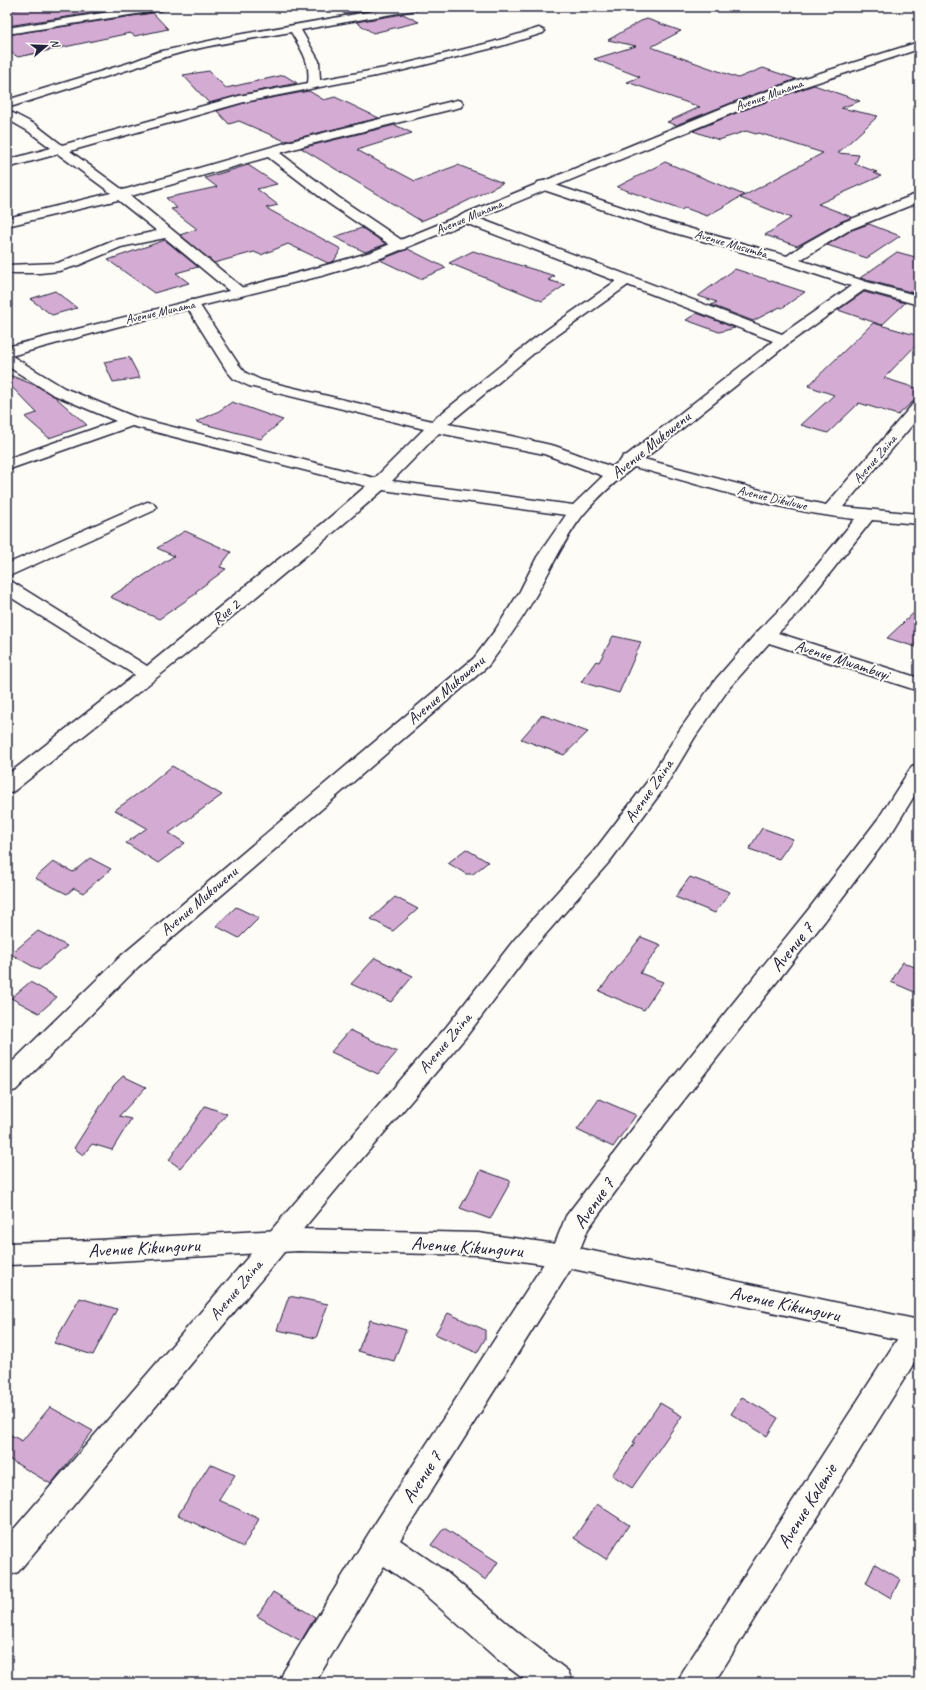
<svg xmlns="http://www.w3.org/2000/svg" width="926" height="1690" viewBox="0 0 926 1690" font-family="Caveat,sans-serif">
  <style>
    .building { fill: #d4acd3; stroke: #22223b }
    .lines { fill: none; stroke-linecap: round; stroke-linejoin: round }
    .street-casing { stroke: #22223b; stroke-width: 3 }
    .secondary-casing { stroke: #22223b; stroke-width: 3 }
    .street { fill: #fdfcf7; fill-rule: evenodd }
    .secondary { fill: #fdfcf7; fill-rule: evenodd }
    .labels { text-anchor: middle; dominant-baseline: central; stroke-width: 4; stroke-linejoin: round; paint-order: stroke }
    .far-street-label { font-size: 13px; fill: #22223b; stroke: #fdfcf7 }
    .street-label { font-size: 16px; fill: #22223b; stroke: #fdfcf7 }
    .near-street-label { font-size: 19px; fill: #22223b; stroke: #fdfcf7 }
  </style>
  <rect width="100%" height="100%" fill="#fdfcf7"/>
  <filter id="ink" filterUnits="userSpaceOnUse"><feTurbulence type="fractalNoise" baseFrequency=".025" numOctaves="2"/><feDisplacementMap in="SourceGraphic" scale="8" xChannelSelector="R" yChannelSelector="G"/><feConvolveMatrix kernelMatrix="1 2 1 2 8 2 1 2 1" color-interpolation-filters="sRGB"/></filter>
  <g filter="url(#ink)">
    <g class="building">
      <path d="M27,7H131L7,26V11Z"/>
      <path d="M374,7H387L345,14L342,12Z"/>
      <path d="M153,13L168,29L135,36L130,33L18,57L7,50V35Z"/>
      <path d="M403,14L419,22L373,33L356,22Z"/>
      <path d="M647,19L681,31L651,47L738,78L763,68L796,79L731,103L676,125L667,122L700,107L627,82L640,77L594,59L636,46L608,40L641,21Z"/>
      <path d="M209,71L226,88L284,75L297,83L239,95L209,103L183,75Z"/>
      <path d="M814,85L860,101L841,108L878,116L838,153L859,155L855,164L877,172L874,173L881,176L818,204L852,217L840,222L797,246L765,235L791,218L740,198L823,153L759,133L756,134L746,131L719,140L693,131L741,111Z"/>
      <path d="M309,91L324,100L335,97L379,118L285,141L239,121L229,124L217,111L244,103Z"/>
      <path d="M395,125L412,133L357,150L415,181L458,165L503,183L457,206L421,221L301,148Z"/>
      <path d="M665,162L744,195L707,216L685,208L681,210L617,187Z"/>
      <path d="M248,165L277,184L257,189L278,205L266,208L341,249L334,261L328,263L288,244L261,255L254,252L214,263L180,235L197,229L171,209L177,208L166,198L217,187L205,178Z"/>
      <path d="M869,224L900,236L867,258L827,245L852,230Z"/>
      <path d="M362,228L386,244L365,252L334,237Z"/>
      <path d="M165,240L198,267L176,273L189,283L154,293L108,260Z"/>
      <path d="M408,249L446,268L420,279L380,260Z"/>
      <path d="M473,251L555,276L548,280L565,285L542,301L449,263Z"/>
      <path d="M897,252L919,258V288L914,293L860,278Z"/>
      <path d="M735,269L805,292L782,308L780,307L753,321L711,305L717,302L698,296Z"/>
      <path d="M55,291L77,308L52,315L30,299Z"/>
      <path d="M864,292L905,303L882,325L838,310Z"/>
      <path d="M697,313L735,328L719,332L686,320Z"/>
      <path d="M873,323L919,336V342L884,378L919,389V396L898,415L859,403L828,433L801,425L834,395L808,386Z"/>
      <path d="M129,357L140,378L113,382L104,362Z"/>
      <path d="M7,374L37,386L54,396L87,425L49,438L25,417L37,413L7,382Z"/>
      <path d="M232,402L283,420L261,439L196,422L219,411Z"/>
      <path d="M185,531L231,552L220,567L226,569L195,592L197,593L159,619L110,597L174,556L157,548Z"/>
      <path d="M919,608V648L887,638Z"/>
      <path d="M613,636L641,642L619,693L581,682L596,661L599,662Z"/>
      <path d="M542,715L588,732L564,755L521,739Z"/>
      <path d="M172,766L222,795L169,833L185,843L158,863L126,843L147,828L115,810L140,792H141Z"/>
      <path d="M762,828L793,839L779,859L749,849Z"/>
      <path d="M466,849L488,862L473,874H466L448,863Z"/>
      <path d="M90,858L111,869L83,893L74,888L67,894L35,878L53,862L73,872Z"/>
      <path d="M690,877L730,892L715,913L675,897Z"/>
      <path d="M395,897L418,909L393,931L371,919Z"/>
      <path d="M236,907L259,918L239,938L216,926Z"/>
      <path d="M38,931L67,946L39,970L11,954Z"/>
      <path d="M641,937L661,945L640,973L663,982L644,1010L599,991Z"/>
      <path d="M375,958L413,976L391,1002L351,984Z"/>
      <path d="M903,962L919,969V994L891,982Z"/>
      <path d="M30,982L57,997L39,1013L11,998Z"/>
      <path d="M350,1030L397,1052L378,1074L331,1052Z"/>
      <path d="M123,1076L146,1087L119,1116L131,1119L112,1150L92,1144L83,1155L74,1148L114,1085Z"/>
      <path d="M599,1099L636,1115L613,1147L577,1130Z"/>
      <path d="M205,1106L227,1114L180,1168L169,1160Z"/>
      <path d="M481,1170L511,1181L490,1219L460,1208Z"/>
      <path d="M289,1296L328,1304L316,1338L277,1330Z"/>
      <path d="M80,1298L117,1309L93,1355L54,1343Z"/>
      <path d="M448,1313L485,1330V1339L477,1353L435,1334Z"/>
      <path d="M370,1320L406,1330L394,1361L358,1351Z"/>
      <path d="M742,1397L778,1418L767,1436L731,1414Z"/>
      <path d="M660,1403L682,1416L632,1488L612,1475L635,1443L633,1442Z"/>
      <path d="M50,1407L93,1431L51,1484L7,1458V1433L22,1441Z"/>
      <path d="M210,1464L235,1475L219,1500L259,1519L243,1547L178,1515Z"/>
      <path d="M597,1504L629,1525L606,1559L574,1538Z"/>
      <path d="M444,1528L498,1562L486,1580L431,1545Z"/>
      <path d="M875,1564L900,1579L891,1598L866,1583Z"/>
      <path d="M273,1592L315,1617L301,1641L257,1616Z"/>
    </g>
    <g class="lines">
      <g class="street-casing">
        <g id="street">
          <path d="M141,7H167L162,10L7,34V28Z"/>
          <path d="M396,7H420L415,10L301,30L319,61L320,80L396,66L493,42L539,28L545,31L543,33L501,46L396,72L244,102L70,151L123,190L299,139L457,100L461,101L463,104L461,107L307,145L280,153L338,197L406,243L408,246L406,249L401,250L396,249L328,203L268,157L131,196L244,289L246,292L244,295L239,296L234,295L165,238L121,247L79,265L59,271L40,273H7V265L58,263L111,241L157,231L118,200L7,226V218L111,193L58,154L7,168V160L51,148L28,131L7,119V110L36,125L62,145L239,96L308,83C311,62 301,49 291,32C241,41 187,47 140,66L7,108V100L132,62L158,52L237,35Z"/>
          <path d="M543,181L667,222L787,256L804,244L841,223L919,193V202L851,229L800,260L867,282L919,296V305L864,290L789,343L644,459L783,496L826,505L913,404L919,402V417L843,507L919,514V524L872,520L800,611L778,633L919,678V691L769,643L730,687L695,737L665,787L610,861L530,952L465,1038L354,1168L18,1572L7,1576V1537L447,1026L514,940L594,851L650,778L679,731L716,679L758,631L786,603L855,519C780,512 707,486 634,467C616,481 598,497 583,515C565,538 553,565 539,590C524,617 506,642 488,666L138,967L16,1090L7,1093V1067L122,955L474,658L496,629L520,591L537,557L566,515L383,490C263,594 139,692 14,791L7,793V775L135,675L7,595V581L14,583L147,666L322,524L366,486L132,426L7,470V459L116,421L52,394L7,366V354L12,356L64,388L137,418L375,478L424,429L249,386L234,379L227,371L185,304L187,301L192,300L197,301L239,365L246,373L261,380L432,421L535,338L616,281L460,221L458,218L460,215H470L782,334L851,286L784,264L657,228L538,188L536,185L538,182ZM628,285L773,341L627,455L623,456L621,460L612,467L555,446L511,436L448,424L545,344ZM439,433L544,454L603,476L573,505L392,481Z"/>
          <path d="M147,502L153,503L156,507L153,511L7,577V564Z"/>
          <path d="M919,764V788L894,829L824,922L665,1124L588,1229L574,1264L400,1540L445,1571L520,1634L568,1671L573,1683H529L496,1658L423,1593L384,1566L315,1683H279L284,1671L369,1533L552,1251L566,1216L647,1110L808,910L878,819L912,766Z"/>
          <path d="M919,1318V1355L714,1683H678L683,1671L909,1321Z"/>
        </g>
      </g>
      <g class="secondary-casing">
        <g id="secondary">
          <path d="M919,42V49L806,86L740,110L381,258L325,275L116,327L7,357V347C128,315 251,288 371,252L732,104L798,80Z"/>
          <path d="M298,1229L478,1233L564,1245L919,1320V1344L564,1267L478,1255L298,1251L98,1262L7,1265V1243L98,1240Z"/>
        </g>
      </g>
      <use href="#street" class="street"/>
      <use href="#secondary" class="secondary"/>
    </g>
  </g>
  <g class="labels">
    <g class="far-street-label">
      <text transform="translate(769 95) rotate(-20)">Avenue Munama</text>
      <text transform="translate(469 217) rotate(-23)">Avenue Munama</text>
      <text transform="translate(731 244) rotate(16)">Avenue Musumba</text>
      <text transform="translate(160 312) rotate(-13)">Avenue Munama</text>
      <text transform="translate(875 459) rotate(-49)">Avenue Zaina</text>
      <text transform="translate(772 498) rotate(13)">Avenue Dikuluwe</text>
    </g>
    <g class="street-label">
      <text transform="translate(651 445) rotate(-39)">Avenue Mukowenu</text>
      <text transform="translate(226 612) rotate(-39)">Rue 2</text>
      <text transform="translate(842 660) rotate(18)">Avenue Mwambuyi</text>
      <text transform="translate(446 690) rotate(-41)">Avenue Mukowenu</text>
      <text transform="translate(649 791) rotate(-55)">Avenue Zaina</text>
      <text transform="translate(199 901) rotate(-41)">Avenue Mukowenu</text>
      <text transform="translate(445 1043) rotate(-50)">Avenue Zaina</text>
      <text transform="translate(236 1290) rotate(-50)">Avenue Zaina</text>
    </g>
    <g class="near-street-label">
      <text transform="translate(792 947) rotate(-51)">Avenue 7</text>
      <text transform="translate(594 1203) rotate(-55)">Avenue 7</text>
      <text transform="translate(467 1247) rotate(4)">Avenue Kikunguru</text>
      <text transform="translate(144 1248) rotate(-3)">Avenue Kikunguru</text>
      <text transform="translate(785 1304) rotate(12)">Avenue Kikunguru</text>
      <text transform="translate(422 1477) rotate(-57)">Avenue 7</text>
      <text transform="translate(807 1506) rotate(-58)">Avenue Kalemie</text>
    </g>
  </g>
  <rect width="926" height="1690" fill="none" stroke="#fdfcf7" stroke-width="24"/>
  <rect x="12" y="12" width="902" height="1666" fill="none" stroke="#22223b" stroke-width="1.5" filter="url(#ink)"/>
  <g transform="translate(46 46) rotate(71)" stroke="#fdfcf7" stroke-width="3" paint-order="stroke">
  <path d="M0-3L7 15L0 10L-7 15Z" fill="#22223b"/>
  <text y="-6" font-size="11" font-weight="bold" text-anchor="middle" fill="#22223b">N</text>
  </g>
</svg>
